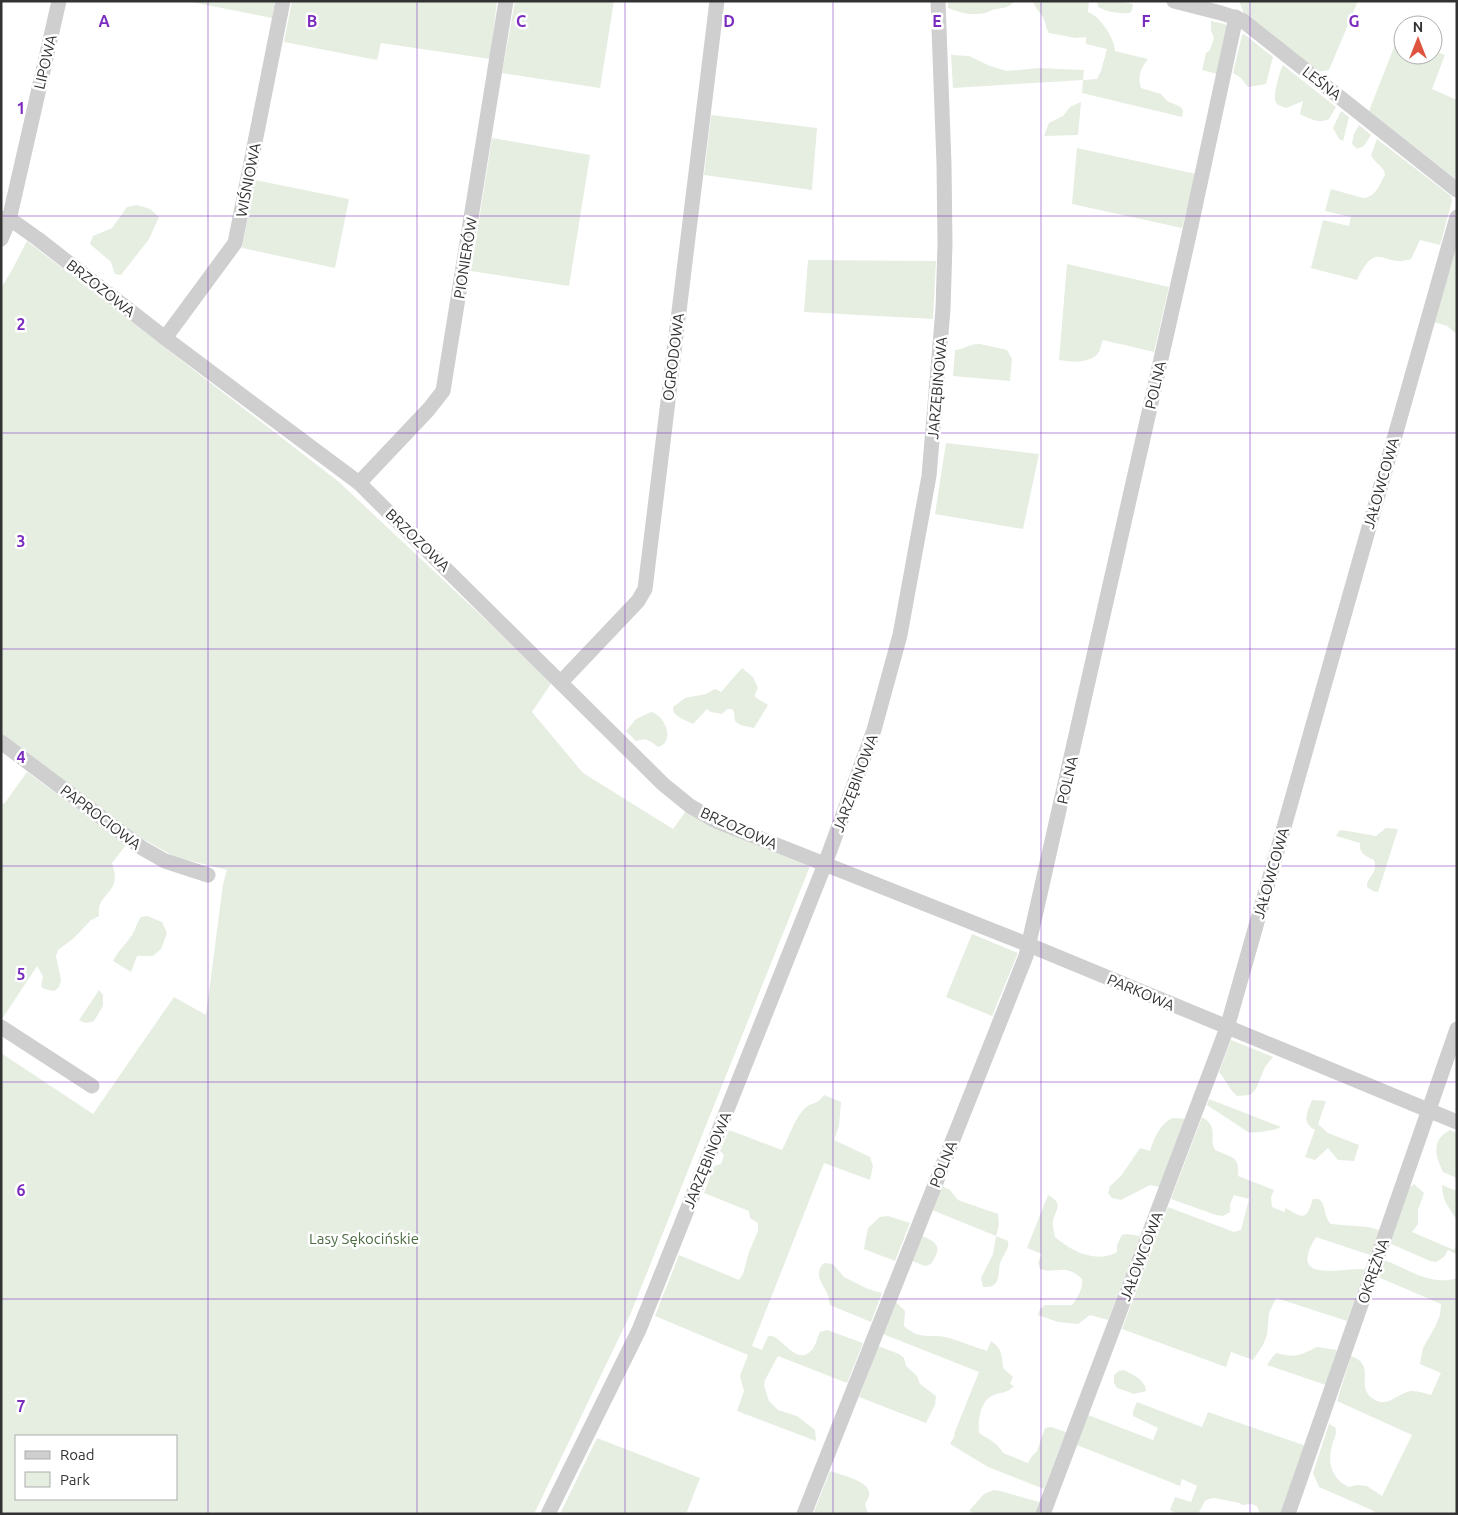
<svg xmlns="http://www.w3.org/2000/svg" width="1458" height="1515" viewBox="0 0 1458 1515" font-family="Ubuntu,sans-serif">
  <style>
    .green { fill: #e5eee1; fill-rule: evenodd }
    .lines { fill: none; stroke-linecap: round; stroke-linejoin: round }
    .minor { stroke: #cfcfcf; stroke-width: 15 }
    .grid { fill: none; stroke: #7b2cbf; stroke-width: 1; stroke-opacity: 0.55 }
    .labels { text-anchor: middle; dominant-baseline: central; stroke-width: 5; stroke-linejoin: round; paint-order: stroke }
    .street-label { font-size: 15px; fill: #323232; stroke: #fff }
    .park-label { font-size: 15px; fill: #4c6c41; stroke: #fff }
    .grid-label { font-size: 16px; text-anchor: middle; font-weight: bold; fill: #7b2cbf; stroke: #fff; stroke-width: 5; stroke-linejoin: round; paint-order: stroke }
  </style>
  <rect width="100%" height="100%" fill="#fff"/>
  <g class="green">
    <path d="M186,1H275L272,18Z"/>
    <path d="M292,1H497L490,59L381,43L377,60L284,42Z"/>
    <path d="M515,1H614L600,88L502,73Z"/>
    <path d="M948,1H1014C1009,9 1004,7 996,9C993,9 989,12 985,13C971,16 961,13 948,8Z"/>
    <path d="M1033,1H1089L1088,12C1100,16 1115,39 1115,51L1148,59C1141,68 1137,76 1141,88L1161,94L1167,101L1181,107L1183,111L1182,117L1082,93L1083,80L953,88L951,55L969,56L990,66L1007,71L1039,68L1081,70H1084L1083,80L1097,79L1101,71L1107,49L1086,44V37L1076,38L1049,33C1045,27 1046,21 1042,16C1039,11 1035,8 1033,1Z"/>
    <path d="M1097,1H1119L1133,4L1132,10L1130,13C1118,14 1108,12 1098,7Z"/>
    <path d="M1239,1H1358L1329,70L1318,72L1245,16Z"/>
    <path d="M1211,21L1225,24L1227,27L1217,74L1202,70L1206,53L1210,50L1214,38L1211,30Z"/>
    <path d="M1244,34L1273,57L1266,84L1248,87L1241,78L1233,73L1242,35Z"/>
    <path d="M1398,37L1403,39V55H1433V50L1445,55L1432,89L1457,100V180L1369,111Z"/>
    <path d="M1283,65L1336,107L1329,119C1320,124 1309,119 1300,114L1303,101L1286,108L1278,105C1276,103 1275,101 1275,98C1274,93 1280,70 1283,65Z"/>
    <path d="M1081,102L1078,135L1044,136L1049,123L1063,116L1070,107Z"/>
    <path d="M1341,111L1349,117L1343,141L1339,139L1333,128Z"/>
    <path d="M711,115L817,128L812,190L704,175Z"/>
    <path d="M1359,125L1371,135L1364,146L1357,149L1352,144L1354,134Z"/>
    <path d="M492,138L590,155L569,286L471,271Z"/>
    <path d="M1377,139L1451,196L1452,201L1440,245L1420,240L1411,259C1382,269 1378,237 1357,280L1311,268L1323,220L1349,226L1351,217L1325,211L1331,189L1363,198C1376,197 1379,185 1385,175C1385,167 1375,164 1371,155Z"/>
    <path d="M1077,148L1196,174L1182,228L1072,204Z"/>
    <path d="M255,180L349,199L335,268L242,248Z"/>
    <path d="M137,205L150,209L159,217L149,239L121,275L115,274L111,262L90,244L93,236L112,228L127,207Z"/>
    <path d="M27,241L339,482L552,682L532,712L583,773L673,829L686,811L771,851L810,866L630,1315L534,1514H1V1053L93,1114L174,997L206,1015L223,884L227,870L175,857L134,834L1,734V288L12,270ZM16,1436H176V1499H16Z"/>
    <path d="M1457,243V334L1447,326L1434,322Z"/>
    <path d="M808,260L936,261L933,319L804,312Z"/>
    <path d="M1067,264L1169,287L1154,352L1103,340C1101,343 1101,348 1099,352C1091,364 1071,362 1059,360Z"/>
    <path d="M980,344L1007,350L1012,359L1010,381L953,376L955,350C965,349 968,344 980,344Z"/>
    <path d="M946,443L1039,454L1023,529L935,514Z"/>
    <path d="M742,668L753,677L758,688L755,694V697L768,705L754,728L740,725L735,721L734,712L732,709H727L722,714L711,712L707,709L693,724C685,720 672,716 673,707L685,698L706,694L715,689L721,692Z"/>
    <path d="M651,712C665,715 676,742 658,747C650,741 647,737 636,741L626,731L636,719Z"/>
    <path d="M27,772L126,845L112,863C114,870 116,876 114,883C109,897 97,898 99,916L91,920L74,938L58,950L56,956L61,980L59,987L54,991L44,989L41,986L43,976L37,966L2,1019L1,802L4,804Z"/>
    <path d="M1386,828L1398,829L1378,892L1373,891L1367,887C1367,875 1379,874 1374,860C1365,856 1359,853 1360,843L1336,836L1339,831L1342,830L1376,836Z"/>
    <path d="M147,916L162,922L167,933L161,949L153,956H137L131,972L113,961C118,951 126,944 132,935C136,929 137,922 141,917Z"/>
    <path d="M972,934L1018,953L992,1016L946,997Z"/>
    <path d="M99,990L103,995V1006L94,1021C88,1023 85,1024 79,1020Z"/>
    <path d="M1231,1040L1273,1057L1265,1067L1256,1089L1250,1095L1237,1096C1229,1089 1226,1080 1219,1072Z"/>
    <path d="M824,1095L841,1102L839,1126L834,1140L870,1157L873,1166L870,1180L824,1163L752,1346L762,1350L768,1336C781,1333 795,1368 812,1350C816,1345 817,1338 820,1332L827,1330L863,1343L847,1383L778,1356L765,1380L764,1385L769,1401L778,1410L797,1416L815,1430L816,1441L737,1411L744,1391L740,1376L748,1355L655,1316L679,1255L739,1280L743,1274L749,1252L758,1231V1223L750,1218L749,1211L704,1193L714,1166L721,1164L724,1155L720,1151L729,1130L782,1150C789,1137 794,1119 805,1108C812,1102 817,1105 824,1095Z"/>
    <path d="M1209,1099L1281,1127C1277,1130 1254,1134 1248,1132L1207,1105Z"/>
    <path d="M1312,1100L1326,1101L1318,1124L1328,1133L1359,1145L1354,1161L1338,1160L1328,1148L1315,1160L1305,1157L1315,1130C1301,1122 1307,1113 1312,1100Z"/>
    <path d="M1202,1117C1220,1128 1208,1136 1215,1150C1231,1158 1240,1155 1238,1176L1274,1190L1271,1197L1272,1207L1284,1212L1286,1208C1305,1220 1306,1219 1313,1199H1319C1327,1206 1323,1217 1331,1224L1368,1227L1379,1230L1370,1255L1316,1237C1287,1284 1339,1268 1365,1269L1347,1321L1276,1298L1269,1313L1267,1335L1263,1345L1253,1360L1231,1352L1226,1367L1122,1329L1168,1207L1234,1232L1241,1230L1249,1199L1234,1195L1230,1204V1212L1223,1216L1216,1215L1171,1199Z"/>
    <path d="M1173,1118L1185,1119L1159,1187L1150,1185L1121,1200L1112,1198L1108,1193L1110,1186L1121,1176L1140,1148L1150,1151C1154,1139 1160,1123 1173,1118Z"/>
    <path d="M1450,1130L1457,1133V1178L1443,1172C1435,1155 1431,1140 1450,1130Z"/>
    <path d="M1414,1184L1424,1193L1418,1210V1224L1412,1232L1454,1250L1457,1244V1254L1448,1250L1444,1257L1436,1262L1430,1261L1389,1243L1408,1187L1412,1186Z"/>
    <path d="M1442,1185L1457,1191V1220C1449,1208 1442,1200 1442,1185Z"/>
    <path d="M942,1186L950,1190L958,1200L998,1214L999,1225L996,1236L1008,1241C1010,1250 1002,1255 1000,1264C998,1270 1000,1279 995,1284C992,1287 987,1287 983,1287L981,1278L993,1254L996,1236L932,1210Z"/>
    <path d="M1048,1195C1063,1203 1057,1208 1053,1220C1052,1225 1054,1232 1055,1237C1071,1251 1097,1264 1117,1252V1245L1122,1235L1127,1234L1140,1236L1108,1320L1090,1315L1078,1324L1058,1322L1038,1315L1040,1309L1045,1305H1072C1078,1298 1083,1288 1082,1279C1064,1262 1056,1275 1040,1269L1038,1262L1042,1254L1027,1248Z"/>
    <path d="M888,1216L910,1223L895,1261L864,1249L868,1228L880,1217Z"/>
    <path d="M922,1236C939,1243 942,1248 931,1264L925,1266L912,1261Z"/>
    <path d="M1384,1260C1406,1268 1432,1287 1457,1278V1514H1373L1374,1511L1319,1487L1313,1473L1329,1424L1335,1427C1338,1435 1333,1439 1332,1446C1327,1464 1332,1479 1349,1487L1357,1485L1367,1486L1382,1496L1412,1435L1337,1401L1351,1356C1377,1365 1355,1386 1372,1398C1388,1410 1396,1393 1411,1391C1418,1391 1424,1393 1431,1395L1441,1373L1420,1364L1423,1348L1435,1327L1440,1315L1441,1304L1378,1277Z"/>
    <path d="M824,1263L833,1264L844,1277L868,1289L882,1293L871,1322L830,1305C829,1301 829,1297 827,1293C822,1282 813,1274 824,1263Z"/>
    <path d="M896,1302L905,1311L904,1326C920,1340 927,1334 945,1337C959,1340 973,1347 987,1351L991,1341C1002,1348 1002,1356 1003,1368L1013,1377L1010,1384L1014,1386C1005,1395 1001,1391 992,1396C980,1401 978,1422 979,1433C988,1439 998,1443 1003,1453L1028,1463L1032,1456L1037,1451L1045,1428L1051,1427L1066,1432L1044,1489L988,1467L950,1444L955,1435L954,1434L979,1372L883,1334Z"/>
    <path d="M878,1346L899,1354L904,1358L906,1366L917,1376L920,1384L936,1396L935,1405L926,1423L859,1397Z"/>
    <path d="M1317,1347L1337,1350L1326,1385L1267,1365L1274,1355L1277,1353C1295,1359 1302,1354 1317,1347Z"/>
    <path d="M1123,1370C1133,1374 1145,1380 1146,1391L1134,1394L1117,1388L1114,1383V1375L1119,1371Z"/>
    <path d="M1137,1402L1202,1427L1208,1412L1306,1446L1281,1514H1260L1257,1506L1251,1504L1242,1505L1240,1503L1214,1498L1209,1499L1205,1501L1198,1514H1177L1170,1510L1175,1497L1191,1502L1197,1486L1182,1479L1180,1486L1077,1445L1088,1415L1153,1440L1158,1428L1133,1416V1411Z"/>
    <path d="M597,1438L700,1478L686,1514H560Z"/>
    <path d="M830,1471C839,1474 868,1481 869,1492C870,1496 867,1500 865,1504L868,1514H813Z"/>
    <path d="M994,1490L1000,1491L1039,1502L1035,1514H976L969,1511L984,1494Z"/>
  </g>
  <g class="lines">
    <g class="minor">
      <path d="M1174,1L1221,13L1242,20L1457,190"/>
      <path d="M1,218L17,224L38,239L165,338L359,483L663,784L690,806L716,821L1029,945L1457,1122"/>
      <path d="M1,239L9,220L59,1"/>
      <path d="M165,338L235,243L283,1"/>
      <path d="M359,483L429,409L443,391L506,1"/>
      <path d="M561,682L638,601L645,589L717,1"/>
      <path d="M1,742L142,848L165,861L208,875"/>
      <path d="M1,1027L92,1086"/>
      <path d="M548,1514L639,1330L725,1115L825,864L874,730L900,635L929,476L943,309L945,244L944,164L938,1"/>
      <path d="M804,1514L1026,956L1187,244L1236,17"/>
      <path d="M1043,1514L1227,1028L1457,217"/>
      <path d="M1288,1514L1457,1029"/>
    </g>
  </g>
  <path class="grid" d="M208,1V1514M417,1V1514M625,1V1514M833,1V1514M1041,1V1514M1250,1V1514M1,216H1457M1,433H1457M1,649H1457M1,866H1457M1,1082H1457M1,1299H1457"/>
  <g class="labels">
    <g class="street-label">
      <text transform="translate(45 62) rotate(-77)">LIPOWA</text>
      <text transform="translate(1322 83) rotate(38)">LEŚNA</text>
      <text transform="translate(248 180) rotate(-79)">WIŚNIOWA</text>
      <text transform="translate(465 258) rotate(-81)">PIONIERÓW</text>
      <text transform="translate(101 288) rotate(38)">BRZOZOWA</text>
      <text transform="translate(673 357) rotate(-83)">OGRODOWA</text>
      <text transform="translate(1155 385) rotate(-77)">POLNA</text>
      <text transform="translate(937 388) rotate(-85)">JARZĘBINOWA</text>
      <text transform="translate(1381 483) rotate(-74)">JAŁOWCOWA</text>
      <text transform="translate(418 540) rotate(44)">BRZOZOWA</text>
      <text transform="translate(1067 780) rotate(-77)">POLNA</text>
      <text transform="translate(855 783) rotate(-70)">JARZĘBINOWA</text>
      <text transform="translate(101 817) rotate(37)">PAPROCIOWA</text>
      <text transform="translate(739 828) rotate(24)">BRZOZOWA</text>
      <text transform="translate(1271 873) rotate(-74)">JAŁOWCOWA</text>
      <text transform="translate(1141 992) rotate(23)">PARKOWA</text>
      <text transform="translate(707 1160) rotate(-68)">JARZĘBINOWA</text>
      <text transform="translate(943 1164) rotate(-68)">POLNA</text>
      <text transform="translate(1141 1256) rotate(-69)">JAŁOWCOWA</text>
      <text transform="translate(1373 1271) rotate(-71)">OKRĘŻNA</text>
    </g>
    <g class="park-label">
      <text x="364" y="1238">Lasy Sękocińskie</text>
    </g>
  </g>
  <g class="grid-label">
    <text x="104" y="27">A</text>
    <text x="312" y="27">B</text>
    <text x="521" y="27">C</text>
    <text x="729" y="27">D</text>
    <text x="937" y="27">E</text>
    <text x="1146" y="27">F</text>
    <text x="1354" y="27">G</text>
    <text x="21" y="114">1</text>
    <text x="21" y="330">2</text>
    <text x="21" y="547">3</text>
    <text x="21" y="763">4</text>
    <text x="21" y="980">5</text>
    <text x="21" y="1196">6</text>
    <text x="21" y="1412">7</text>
  </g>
  <rect width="1458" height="1515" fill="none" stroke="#323232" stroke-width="5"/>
  <rect x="15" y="1435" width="162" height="65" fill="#ffffff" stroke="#adadad"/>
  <rect x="25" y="1451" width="25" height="8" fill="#cfcfcf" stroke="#adadad"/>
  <text x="60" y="1460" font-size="15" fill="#323232">Road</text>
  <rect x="25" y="1472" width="25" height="15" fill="#e5eee1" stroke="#adadad"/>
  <text x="60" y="1485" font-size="15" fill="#323232">Park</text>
  <g transform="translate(1418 40)"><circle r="24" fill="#ffffff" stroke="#adadad"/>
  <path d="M0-4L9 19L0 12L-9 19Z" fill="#de543f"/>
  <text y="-8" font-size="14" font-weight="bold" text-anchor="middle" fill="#323232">N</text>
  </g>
</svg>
